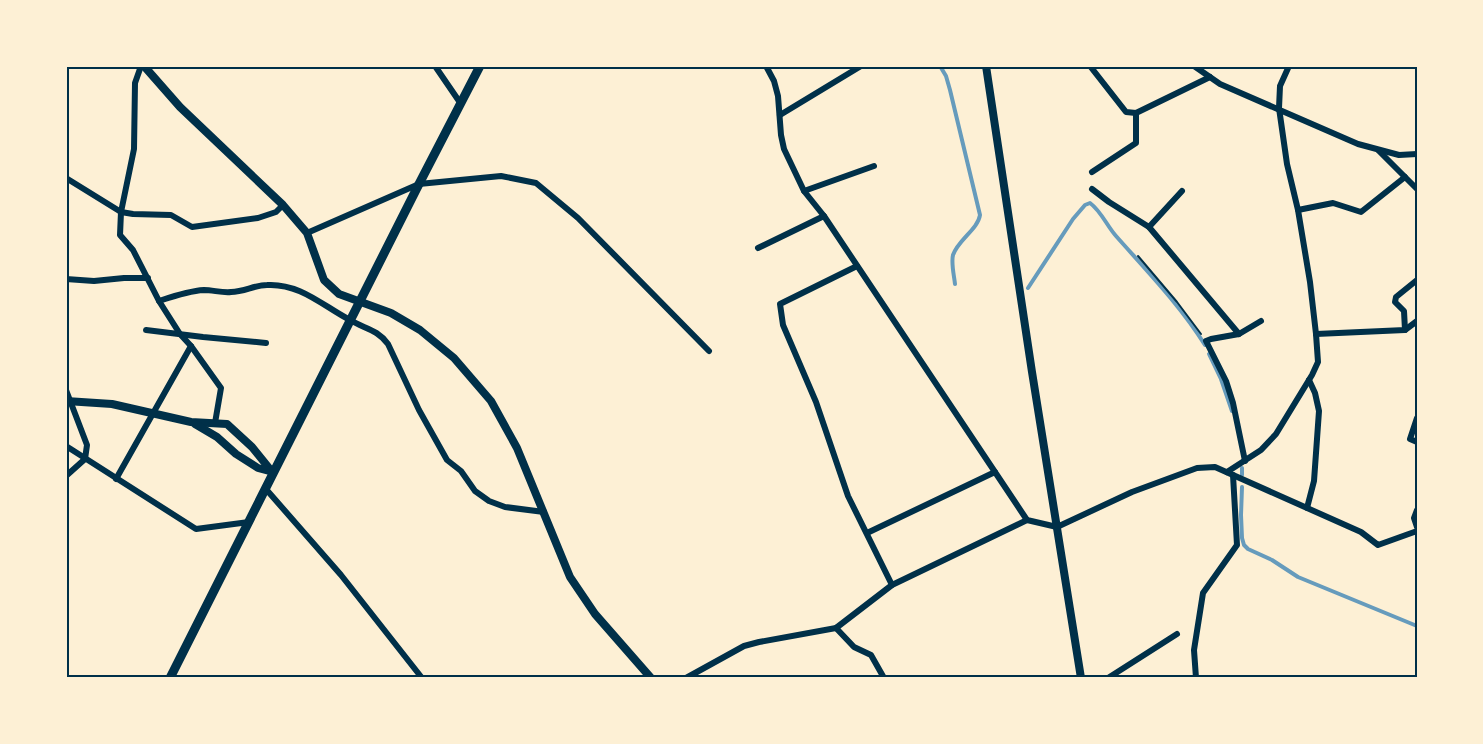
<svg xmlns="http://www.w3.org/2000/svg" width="1483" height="744" viewBox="0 0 1483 744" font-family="'Nunito Sans',sans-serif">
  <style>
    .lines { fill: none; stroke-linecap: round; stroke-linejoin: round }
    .stream { stroke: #669bbc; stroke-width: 4 }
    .path { stroke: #003049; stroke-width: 2 }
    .minor { stroke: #003049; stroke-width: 6 }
    .tertiary { stroke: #003049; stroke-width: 8 }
    .secondary { stroke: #003049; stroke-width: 8 }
    .primary { stroke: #003049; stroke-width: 9 }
    .neatline { fill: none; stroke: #003049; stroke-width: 2 }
  </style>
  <rect width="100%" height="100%" fill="#fdf0d5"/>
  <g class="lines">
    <g class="stream">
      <path d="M940,66L946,76L950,90L980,215C978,229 958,240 953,255C951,263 954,275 955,284"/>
      <path d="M1028,288L1073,219L1085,205L1090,203C1101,211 1107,226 1116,236C1147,271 1180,305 1205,345"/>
      <path d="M1209,354L1221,379L1232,411"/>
      <path d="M1242,468V475"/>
      <path d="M1242,487L1241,515L1242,538L1244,545L1248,549L1272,560L1298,577L1417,626"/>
    </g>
    <path class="path" d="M1138,256L1177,302L1201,334"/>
    <g class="minor">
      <path d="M141,66L135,83L134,149L121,212L120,235L133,250L159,301L180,334L191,346L221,388L215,423"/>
      <path d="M435,66L461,104"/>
      <path d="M766,66L774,81L778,96L781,135L784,149L804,191L824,216L1027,520L1057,527L1132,492L1197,468L1215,467L1361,532L1378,545L1417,531"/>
      <path d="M1071,66H1090L1126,112L1136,113L1210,77"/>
      <path d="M1194,66L1220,84L1358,144L1399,155L1417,154"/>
      <path d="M780,115L861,66"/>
      <path d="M1379,151L1417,189"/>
      <path d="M1092,172L1136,143V113"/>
      <path d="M66,178L121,212L133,214L171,215L192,227L258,218L276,212L283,205"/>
      <path d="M1092,189L1109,202L1149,227"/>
      <path d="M804,191L874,166"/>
      <path d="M1182,191L1149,227L1239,334"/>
      <path d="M1298,210L1333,203L1361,212L1405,177"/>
      <path d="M307,233L419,184L501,176L536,183L578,218L709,351"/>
      <path d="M758,248L824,216"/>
      <path d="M857,266L780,304L783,325L816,402L848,496L892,585"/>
      <path d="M66,279L94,281L124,278H148"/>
      <path d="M159,301C174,296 188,291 204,290C213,290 222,293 231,292C244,292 255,285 267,285C300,283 323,306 350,320C365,329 377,329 388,344L419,410L447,460L461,471L475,491L489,501L505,507L544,512"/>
      <path d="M146,330L203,337L266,343"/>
      <path d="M1405,330L1404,311L1395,302L1396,297L1417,280"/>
      <path d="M1316,334L1405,330L1417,321"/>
      <path d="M66,390L87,445L85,459L66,476"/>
      <path d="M1417,418L1410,439L1417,442"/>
      <path d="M66,446L196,529L249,522"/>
      <path d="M1245,461L1233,403L1226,381L1206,341L1211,339L1239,334L1261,321"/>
      <path d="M1227,472L1261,450L1276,434L1312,375L1318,362L1316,334L1310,282L1298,210L1287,164L1279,108L1280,86L1289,66"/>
      <path d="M116,479L191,346"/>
      <path d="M265,488L341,575L422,678"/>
      <path d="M1307,508L1314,481L1319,411L1315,393L1309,380"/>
      <path d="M1417,510L1414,518L1417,527"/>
      <path d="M867,533L995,472"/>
      <path d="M836,628L854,647L871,655L884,678"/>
      <path d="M686,678L744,646L759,642L836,628L892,585L1027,520"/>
      <path d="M1108,678L1177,634"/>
      <path d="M1196,678L1194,650L1203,593L1237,545L1233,475"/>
    </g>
    <g class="tertiary">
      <path d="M144,66L180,107L283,205L307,233L324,280L339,294L391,313L420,330L454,358L491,401L517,448L570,577L595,614L651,678"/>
      <path d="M66,401L112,404L191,422L227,424L252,447L273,473"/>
      <path d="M195,424L217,437L236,454L258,468L273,472"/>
    </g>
    <path class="secondary" d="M986,66L1032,372L1081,678"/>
    <path class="primary" d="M170,678L419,184L480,66"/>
  </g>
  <rect width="1483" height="744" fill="none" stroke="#fdf0d5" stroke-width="135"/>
  <rect x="68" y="68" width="1348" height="608" class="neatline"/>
</svg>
